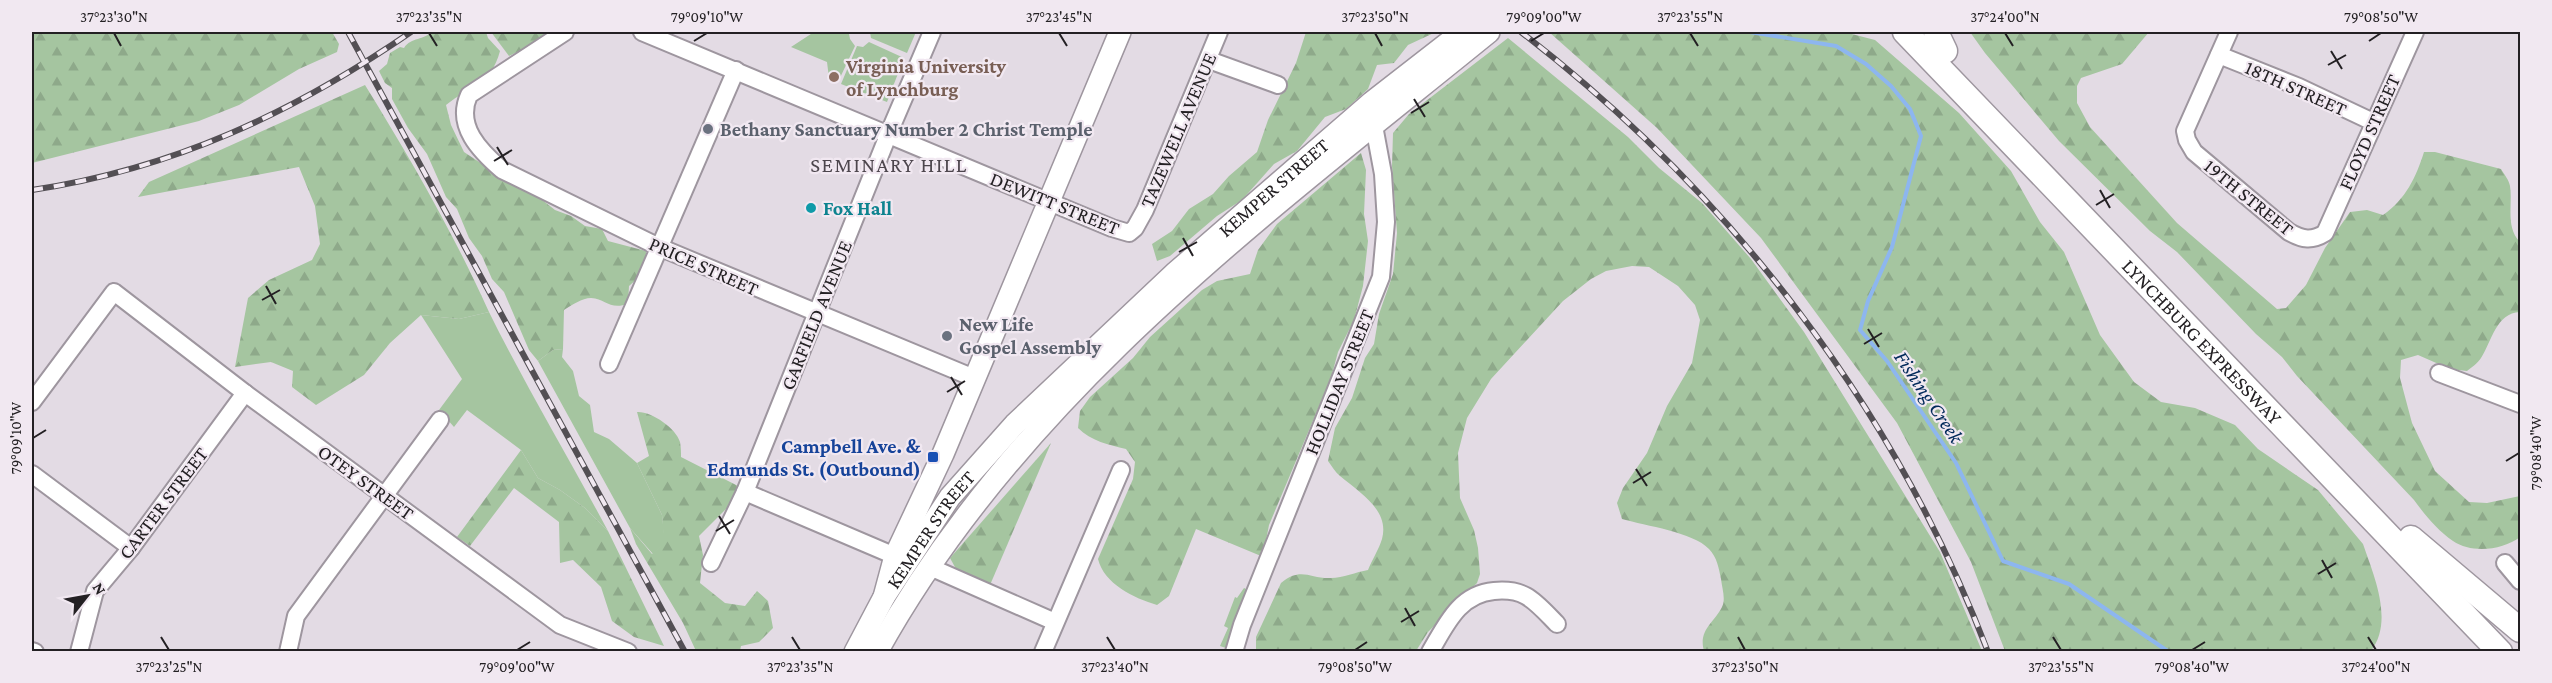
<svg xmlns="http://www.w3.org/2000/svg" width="2552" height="683" viewBox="0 0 2552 683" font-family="'Crimson Pro',serif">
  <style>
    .grass { fill: #a5c5a0 }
    .forest { fill: url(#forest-firs) }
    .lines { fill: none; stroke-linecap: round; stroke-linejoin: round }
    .stream { stroke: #8db6ef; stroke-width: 4 }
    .minor-casing { stroke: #9e969f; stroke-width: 20 }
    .major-casing { stroke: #9e969f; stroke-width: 24 }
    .highway-casing { stroke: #9e969f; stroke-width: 27 }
    .minor { stroke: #fff; stroke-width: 16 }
    .major { stroke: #fff; stroke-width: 21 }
    .highway { stroke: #fff; stroke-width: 24 }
    .rail-casing { stroke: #534f54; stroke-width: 6 }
    .rail { stroke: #f1e8f1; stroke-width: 4; stroke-dasharray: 11; stroke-linecap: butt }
    .ticks { fill: none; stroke: #232023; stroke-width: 2 }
    .education-dot { fill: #8d6e63; stroke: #f1e8f1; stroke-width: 2 }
    .worship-dot { fill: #6b7280; stroke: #f1e8f1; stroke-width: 2 }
    .culture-dot { fill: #0f9aa8; stroke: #f1e8f1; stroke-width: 2 }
    .transit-dot { fill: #1a4fb4; stroke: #f1e8f1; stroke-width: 2 }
    .labels { text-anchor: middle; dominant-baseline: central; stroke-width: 4.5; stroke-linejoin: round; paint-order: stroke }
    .education-label { font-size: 20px; font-weight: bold; fill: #785e54; stroke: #f1e8f1; text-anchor: start }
    .street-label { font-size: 20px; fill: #232023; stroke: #f1e8f1 }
    .worship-label { font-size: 20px; font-weight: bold; fill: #5b616d; stroke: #f1e8f1; text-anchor: start }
    .culture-label { font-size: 20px; font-weight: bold; fill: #0d838f; stroke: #f1e8f1; text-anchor: start }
    .transit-label { font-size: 20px; font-weight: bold; fill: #164399; stroke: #f1e8f1; text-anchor: end }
    .neighbourhood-label { font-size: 21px; letter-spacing: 1.5px; fill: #4d464d; stroke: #f1e8f1 }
    .water-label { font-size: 21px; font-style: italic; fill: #01295a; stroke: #f1e8f1 }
    .neatline { fill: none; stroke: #232023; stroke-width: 2 }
    .ticks-label { font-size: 15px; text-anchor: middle; fill: #232023 }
  </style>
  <defs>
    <pattern id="forest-firs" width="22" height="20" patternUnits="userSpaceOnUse" patternTransform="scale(1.5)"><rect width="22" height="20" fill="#a5c5a0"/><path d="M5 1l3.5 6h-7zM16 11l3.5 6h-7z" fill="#8ea98a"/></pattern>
  </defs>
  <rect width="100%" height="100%" fill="#e3dbe4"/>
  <g class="grass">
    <path d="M814,32H844L849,34L850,39L855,46L838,82L829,78L827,62L791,47Z"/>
    <path d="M870,32H916L907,53L871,38Z"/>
    <path d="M869,42L904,58L887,102L841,84L857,46L863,47Z"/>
    <path d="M489,312C526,387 569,458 608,531L585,508L560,490L538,478L521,450L467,410L454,427L439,410L462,379L421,315L459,319Z"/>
    <path d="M563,349L562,357L573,371L579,396L590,405L594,432L609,439L637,463L662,515L665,543L653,554L630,528L538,361L553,350Z"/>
    <path d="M1244,588L1250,591L1230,646L1226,648L1220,646L1228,628L1224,626L1235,597L1237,598Z"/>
  </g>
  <g class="forest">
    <path d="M32,32H332L339,44L337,52L299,69L239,105L199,121L32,163Z"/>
    <path d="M431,32H486L488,38L500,51C491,85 470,86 446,105L451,125L464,152L520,189L541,199L555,210L571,216L585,226L602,229L608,241L646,251V271L629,286L628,304C609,310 606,299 591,298C582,298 572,305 564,310L563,349L553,350L538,361L529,350L504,292L492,279L482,256L469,238L457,209L446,197L427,154L408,128L392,99V88L385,83L379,71L387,64L390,53L400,47L404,48C411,37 425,40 431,32Z"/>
    <path d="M491,32H546L548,37L509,56Z"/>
    <path d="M1306,32H1436L1408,45L1394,63L1377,65L1368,89L1346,109L1325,117L1297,151L1274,164L1242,200L1217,216L1170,256L1157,261L1152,244L1172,231L1189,209L1213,194L1229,176L1257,152L1268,120L1296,63Z"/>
    <path d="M1549,32H1844L1875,40L1959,113L2011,171L2040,222L2064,252L2100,335L2134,382L2161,402L2195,408L2235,425L2258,449L2318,490L2363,544C2374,576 2394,621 2371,651H2005L1971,562L1897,423L1761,238L1657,128Z"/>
    <path d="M1970,32H2149L2122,64L2081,78L2077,86V103L2090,127L2177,223L2277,309L2286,308L2306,285L2325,248L2350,212L2367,210L2383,215C2406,199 2416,177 2424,152H2435L2501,169C2504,174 2509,180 2510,186C2513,204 2505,227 2520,242V312C2496,313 2492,341 2481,358C2478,363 2472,367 2467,371L2450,369L2418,355L2401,360L2400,378L2412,423L2435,471L2469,502L2487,503L2520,496V537C2503,550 2472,554 2453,541C2438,531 2425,515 2414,500L2297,376L2282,357L2256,334L2177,252L2150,231L2059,141L1985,53Z"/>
    <path d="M1508,38L1628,137L1659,168L1702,203L1751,259L1804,332L1940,552L1982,651H1704C1698,630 1714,623 1722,607C1726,599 1722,588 1721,579C1719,569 1717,557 1709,549C1693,532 1646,526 1622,519L1617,503L1623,488L1647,453L1667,406L1692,363L1700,320L1695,305L1678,286L1649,267L1632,266L1606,271L1591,279L1563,301L1491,379L1467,418L1458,453L1460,498L1474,530L1478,548L1480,574L1477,583L1428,632L1416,651L1256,652V637L1281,583C1301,566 1310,579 1331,578C1343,578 1356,572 1368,570C1372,560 1379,549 1382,539C1390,510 1359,492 1340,476C1335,472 1332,466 1328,461L1335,428L1352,398L1365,358L1374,344L1379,314L1393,274L1397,233L1392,166L1393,133L1409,114Z"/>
    <path d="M365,85C410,158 454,234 489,312L459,319L421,315L390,343L364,375L316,405L292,387L293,371L271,362L235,367L248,298L269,280L312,260L320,244L315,206L299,167L138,197L149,182Z"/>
    <path d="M1361,153L1366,170L1364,214L1368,241L1363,286L1354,320L1338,352L1331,378L1269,525L1264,551L1261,556L1196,529L1169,596L1157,605C1134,598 1104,584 1098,559L1133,479L1135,462L1126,449C1109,445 1091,441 1078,428L1080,411L1090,397L1133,358L1150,337L1202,290L1217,281L1250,274L1258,250L1277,224Z"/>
    <path d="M637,412C651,411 676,428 680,442C681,447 681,453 681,457L740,487L728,507L699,536L703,555L700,583L725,603L745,606L757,591L768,601L773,628L759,642L741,646L740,651H696L683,623L636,544L630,528L652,554L664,543L662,515L637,463L649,456Z"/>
    <path d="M1051,443L990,585L956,569L950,558Z"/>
    <path d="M521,450L538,478L560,490L585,508L608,531L664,646L634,637L612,621L601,587L573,560L560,563L559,522L514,488L470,546L457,537Z"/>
  </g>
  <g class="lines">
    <path class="stream" d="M1750,32L1836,46L1866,64L1891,86L1910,109L1921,136L1892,247L1868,301L1860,330L1887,361L1956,463L2003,561L2069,584L2169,652"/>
    <g class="minor-casing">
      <g id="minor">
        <path d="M565,32L469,95C455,126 480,151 502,170L659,247L974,378"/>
        <path d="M642,32L1112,228L1129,233L1135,228L1145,210L1219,32"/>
        <path d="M2229,32L2185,131L2187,140L2194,152L2289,232C2303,240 2312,241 2325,233L2415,32"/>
        <path d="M2219,55L2299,87L2373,122"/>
        <path d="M1209,60L1278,85"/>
        <path d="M609,364L736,70"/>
        <path d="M2439,373L2520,404"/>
        <path d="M32,402L114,292L245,393L560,625L628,652"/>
        <path d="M32,474L131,548"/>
        <path d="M745,492L895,556"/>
        <path d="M711,563L745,492L891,128L932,32"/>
        <path d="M2505,563L2520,581"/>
        <path d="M930,567L1055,622"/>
        <path d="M32,651L35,652"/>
        <path d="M79,652L95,591L131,548L245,393"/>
        <path d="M288,652L296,616L440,420"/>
        <path d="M1043,652L1121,470"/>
        <path d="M1234,652L1242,625L1381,277L1386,222L1383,174L1372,115"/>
        <path d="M1430,652C1446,625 1459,594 1494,591C1505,590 1517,591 1526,596C1537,602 1548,615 1557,624"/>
      </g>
    </g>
    <g class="major-casing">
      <g id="major">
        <path id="s1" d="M884,597L950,497L1015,424L1176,272L1372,102L1462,32"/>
        <path d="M855,652L884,597L895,556L943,454L1120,32"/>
        <path d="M877,652C1019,394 1265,214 1489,32"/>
      </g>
    </g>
    <g class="highway-casing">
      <g id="highway">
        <path id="s2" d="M1905,32L2500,652"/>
        <path d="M1936,32L1945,51"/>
        <path d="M2411,538L2520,630"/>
      </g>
    </g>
    <use href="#minor" class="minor"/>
    <use href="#major" class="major"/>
    <use href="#highway" class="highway"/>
    <g class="rail-casing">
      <g id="rail">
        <path d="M348,32L685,652"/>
        <path d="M1521,32C1729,192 1894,406 1988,652"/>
        <path d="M32,190C173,169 293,113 411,32"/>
      </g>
    </g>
    <use href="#rail" class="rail"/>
  </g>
  <path class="ticks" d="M114,33L121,46M429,33L437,46M1059,33L1067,46M1375,33L1382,46M1690,33L1698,46M2005,33L2013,46M694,41L707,33M1531,41L1544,33M2369,41L2381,33M2331,51L2342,69M2328,65L2346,55M1414,99L1425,117M1411,113L1429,102M497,147L508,165M494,161L512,150M2100,190L2110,208M2096,205L2114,194M1183,238L1193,256M1179,252L1197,242M266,286L276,304M262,300L280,290M1868,329L1879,347M1864,344L1882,333M951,377L962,395M947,392L965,381M33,438L46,430M2506,461L2519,453M1636,469L1647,486M1633,483L1651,472M719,516L730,534M716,531L734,520M2322,560L2332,578M2318,574L2336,563M1405,608L1415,626M1401,622L1419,611M161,637L169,650M792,637L800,650M1107,637L1115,650M1738,637L1745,650M2053,637L2061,650M2368,637L2376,650M517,650L530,642M1355,650L1367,642M2192,650L2205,642"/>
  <circle class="education-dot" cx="834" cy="77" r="6"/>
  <g class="worship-dot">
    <circle cx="708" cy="129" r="6"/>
    <circle cx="947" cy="336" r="6"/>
  </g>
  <circle class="culture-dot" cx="811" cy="208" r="6"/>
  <rect class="transit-dot" x="927" y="451" width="12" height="12" rx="3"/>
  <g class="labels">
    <g class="education-label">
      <text x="846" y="66">Virginia University<tspan x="846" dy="23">of Lynchburg</tspan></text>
    </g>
    <g class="street-label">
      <text transform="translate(2296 88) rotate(24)">18TH STREET</text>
      <text transform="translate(1178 130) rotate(-67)">TAZEWELL AVENUE</text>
      <text transform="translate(2369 132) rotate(-66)">FLOYD STREET</text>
      <text stroke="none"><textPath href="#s1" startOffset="568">KEMPER STREET</textPath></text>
      <text transform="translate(2249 197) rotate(39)">19TH STREET</text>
      <text transform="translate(1055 203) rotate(22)">DEWITT STREET</text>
      <text transform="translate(704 266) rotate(24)">PRICE STREET</text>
      <text transform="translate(816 315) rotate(-68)">GARFIELD AVENUE</text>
      <text stroke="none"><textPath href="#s2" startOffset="429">LYNCHBURG EXPRESSWAY</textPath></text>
      <text transform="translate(1339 382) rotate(-68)">HOLLIDAY STREET</text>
      <text transform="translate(366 482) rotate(36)">OTEY STREET</text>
      <text transform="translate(163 503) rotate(-53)">CARTER STREET</text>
      <text stroke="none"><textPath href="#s1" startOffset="82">KEMPER STREET</textPath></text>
    </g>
    <g class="worship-label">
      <text x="720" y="129">Bethany Sanctuary Number 2 Christ Temple</text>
      <text x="959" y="324">New Life<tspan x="959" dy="23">Gospel Assembly</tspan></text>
    </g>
    <g class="culture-label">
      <text x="823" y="208">Fox Hall</text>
    </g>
    <g class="transit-label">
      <text x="921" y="446">Campbell Ave. &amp;<tspan x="921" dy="23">Edmunds St. (Outbound)</tspan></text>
    </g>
    <g class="neighbourhood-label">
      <text x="889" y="165">SEMINARY HILL</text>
    </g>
    <g class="water-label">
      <text transform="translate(1929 397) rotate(56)">Fishing Creek</text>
    </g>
  </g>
  <rect width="2552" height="683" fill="none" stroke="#f1e8f1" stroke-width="66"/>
  <g transform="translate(87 596) rotate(59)" stroke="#f1e8f1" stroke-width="4.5" paint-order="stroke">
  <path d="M0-4.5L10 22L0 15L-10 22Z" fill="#232023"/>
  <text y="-9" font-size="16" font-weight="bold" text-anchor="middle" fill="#232023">N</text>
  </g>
  <rect x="33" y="33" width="2486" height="617" class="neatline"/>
  <g class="ticks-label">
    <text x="114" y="22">37°23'30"N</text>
    <text x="429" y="22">37°23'35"N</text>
    <text x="707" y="22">79°09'10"W</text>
    <text x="1059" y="22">37°23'45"N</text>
    <text x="1375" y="22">37°23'50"N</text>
    <text x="1544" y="22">79°09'00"W</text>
    <text x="1690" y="22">37°23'55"N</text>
    <text x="2005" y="22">37°24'00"N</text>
    <text x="2381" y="22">79°08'50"W</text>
    <text transform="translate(16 438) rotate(-90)" y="5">79°09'10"W</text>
    <text transform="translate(2536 453) rotate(-90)" y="5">79°08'40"W</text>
    <text x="169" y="672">37°23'25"N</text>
    <text x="517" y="672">79°09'00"W</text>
    <text x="800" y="672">37°23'35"N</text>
    <text x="1115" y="672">37°23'40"N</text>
    <text x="1355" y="672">79°08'50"W</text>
    <text x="1745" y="672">37°23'50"N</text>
    <text x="2061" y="672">37°23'55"N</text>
    <text x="2192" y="672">79°08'40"W</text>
    <text x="2376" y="672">37°24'00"N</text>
  </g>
</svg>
